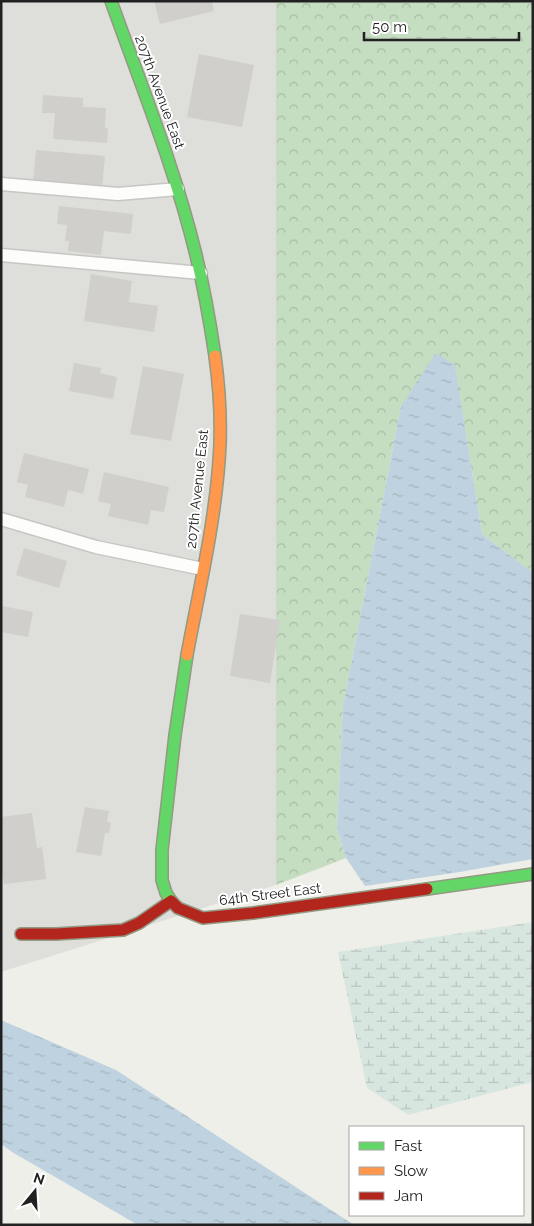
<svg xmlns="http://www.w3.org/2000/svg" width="534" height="1226" viewBox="0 0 534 1226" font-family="Raleway,sans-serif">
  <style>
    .residential { fill: #dededb }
    .forest { fill: url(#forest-crowns) }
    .wetland { fill: url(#wetland-marsh) }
    .water { fill: url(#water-ripples) }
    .building { fill: #d0cfcb }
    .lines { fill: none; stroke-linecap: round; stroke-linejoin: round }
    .lane-casing { stroke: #c6c6c4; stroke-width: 15 }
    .fast-casing { stroke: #939982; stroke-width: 14 }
    .slow-casing { stroke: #939982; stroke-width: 14 }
    .jam-casing { stroke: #939982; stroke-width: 14 }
    .lane { stroke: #fdfdfc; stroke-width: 12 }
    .fast { stroke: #63d668; stroke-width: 11 }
    .slow { stroke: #ff974d; stroke-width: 11 }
    .jam { stroke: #b3261e; stroke-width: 11 }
    .labels { text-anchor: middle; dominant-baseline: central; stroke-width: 4; stroke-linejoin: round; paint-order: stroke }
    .street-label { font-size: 14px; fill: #212121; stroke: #fff }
  </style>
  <defs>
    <pattern id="forest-crowns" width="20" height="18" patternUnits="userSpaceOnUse" patternTransform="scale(1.25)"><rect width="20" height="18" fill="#c5ddc1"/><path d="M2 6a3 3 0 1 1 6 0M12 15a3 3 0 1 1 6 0" fill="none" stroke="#a9bda6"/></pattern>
    <pattern id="wetland-marsh" width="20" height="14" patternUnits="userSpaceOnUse" patternTransform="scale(1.25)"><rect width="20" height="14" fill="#d8e6e0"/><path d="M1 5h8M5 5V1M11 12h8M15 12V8" fill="none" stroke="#b9c5c0"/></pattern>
    <pattern id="water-ripples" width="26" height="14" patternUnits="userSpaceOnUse" patternTransform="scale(1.25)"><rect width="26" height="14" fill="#bfd2e0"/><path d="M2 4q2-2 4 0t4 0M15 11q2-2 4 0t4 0" fill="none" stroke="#a4b4c0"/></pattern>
  </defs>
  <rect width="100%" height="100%" fill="#efefea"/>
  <path class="residential" d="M1,1H276V885L1,972Z"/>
  <path class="forest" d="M276,1H533V573L482,534L455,366L401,406L343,706L337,828L346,858L276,885Z"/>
  <path class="wetland" d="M533,922V1082L408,1115L367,1088L338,952Z"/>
  <g class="water">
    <path d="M436,353L455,365L482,534L533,573V859L460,872L365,886L346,858L337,828L343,706L401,406Z"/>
    <path d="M1,1020L116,1070L354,1225H138L12,1152L1,1144Z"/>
  </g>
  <g class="building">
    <path d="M154,1H212L214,11L160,24Z"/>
    <path d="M199,54L254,65L242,127L187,117Z"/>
    <path d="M43,95L83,98V107L106,108L105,128L108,129L107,143L53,139L55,113H42Z"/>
    <path d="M36,150L105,156L102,189L33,183Z"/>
    <path d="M59,206L133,214L131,234L104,231L101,255L68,251L69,241H65L67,225L57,224Z"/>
    <path d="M91,274L132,281L129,302L158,306L154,332L84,321Z"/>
    <path d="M74,363L101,368L100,373L117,377L113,399L69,391Z"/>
    <path d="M143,366L184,374L171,441L130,434Z"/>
    <path d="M24,453L89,469L83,494L68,490L64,507L25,497L28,485L17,482Z"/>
    <path d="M104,472L169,487L164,512L151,510L148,525L108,516L111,504L98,501Z"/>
    <path d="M24,548L67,561L59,588L16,575Z"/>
    <path d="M2,606L33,612L28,637L1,632Z"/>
    <path d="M240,614L280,620L270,683L230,676Z"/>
    <path d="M85,807L109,811L107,822L111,823L109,833H105L101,856L76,852Z"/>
    <path d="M32,813L37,848L42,847L46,879L4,884L1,866V817Z"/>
  </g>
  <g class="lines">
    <g class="lane-casing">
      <g id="lane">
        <path d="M1,184L118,194L178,189"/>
        <path d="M1,255L201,273"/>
        <path d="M1,519L96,547L203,569"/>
      </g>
    </g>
    <g class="fast-casing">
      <g id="fast">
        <path d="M111,1C141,85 175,168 196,255C204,288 210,322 215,356"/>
        <path d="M427,889L533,874"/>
        <path d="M171,901L166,893L162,880V850L175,735L187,655"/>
      </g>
    </g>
    <g class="slow-casing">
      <path id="slow" d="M187,655C200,585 217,515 220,444C221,415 219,385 215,356"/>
    </g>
    <g class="jam-casing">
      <path id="jam" d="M21,934H56L123,930L139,923L171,901L178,908L203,918L253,913L427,889"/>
    </g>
    <use href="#lane" class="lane"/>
    <use href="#fast" class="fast"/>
    <use href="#slow" class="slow"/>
    <use href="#jam" class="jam"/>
  </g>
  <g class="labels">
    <g class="street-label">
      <text transform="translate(160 92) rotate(70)">207th Avenue East</text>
      <text transform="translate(197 489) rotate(-84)">207th Avenue East</text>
      <text transform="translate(270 894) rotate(-7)">64th Street East</text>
    </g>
  </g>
  <rect width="534" height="1226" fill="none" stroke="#212121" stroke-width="5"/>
  <rect x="349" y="1126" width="175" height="90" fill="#ffffff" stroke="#a6a6a6"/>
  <rect x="359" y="1142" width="25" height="8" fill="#63d668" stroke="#a6a6a6"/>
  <text x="394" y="1151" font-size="15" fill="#212121">Fast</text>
  <rect x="359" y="1167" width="25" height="8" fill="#ff974d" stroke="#a6a6a6"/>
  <text x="394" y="1176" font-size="15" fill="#212121">Slow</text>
  <rect x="359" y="1192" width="25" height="8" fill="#b3261e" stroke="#a6a6a6"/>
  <text x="394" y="1201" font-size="15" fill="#212121">Jam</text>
  <g transform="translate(35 1191) rotate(18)" stroke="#ffffff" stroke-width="4" paint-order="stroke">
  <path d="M0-4L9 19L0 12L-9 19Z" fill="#212121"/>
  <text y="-8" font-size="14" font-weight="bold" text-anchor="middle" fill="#212121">N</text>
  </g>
  <path d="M364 32v8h155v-8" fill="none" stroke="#212121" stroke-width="2.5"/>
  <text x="372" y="32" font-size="15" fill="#212121" stroke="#ffffff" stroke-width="4" paint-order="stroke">50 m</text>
</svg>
